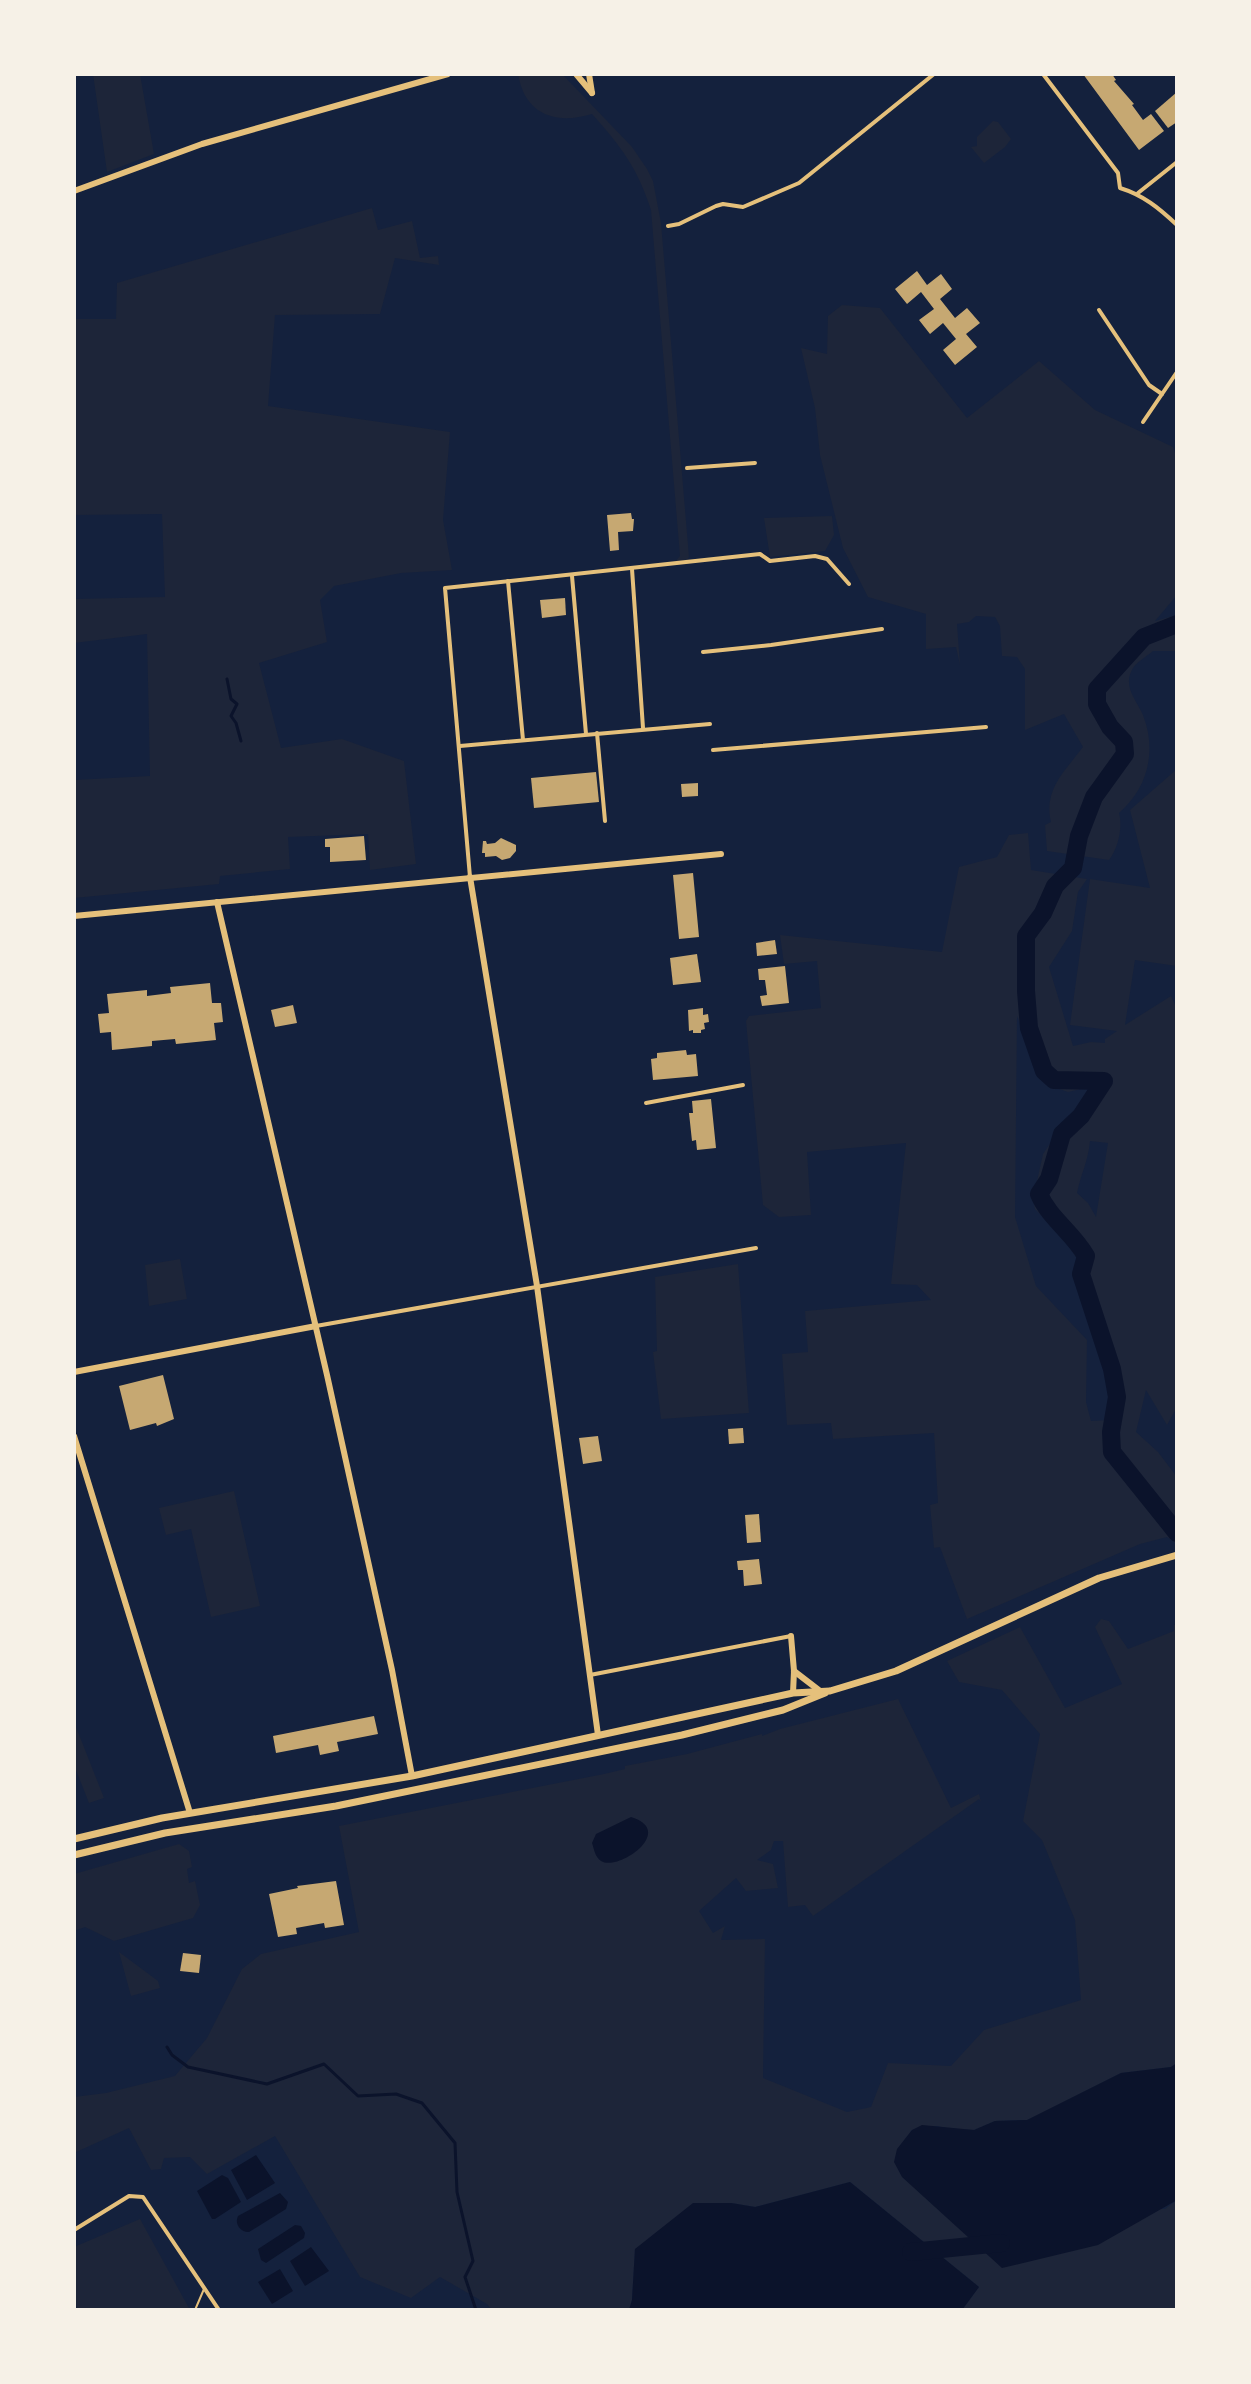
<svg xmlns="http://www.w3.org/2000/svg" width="1251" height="2384" viewBox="0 0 1251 2384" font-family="Rubik,sans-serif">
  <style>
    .green { fill: #1d2539; fill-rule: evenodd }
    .water { fill: #0b132b }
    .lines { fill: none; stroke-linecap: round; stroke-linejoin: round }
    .stream { stroke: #0b132b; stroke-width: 3 }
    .river { stroke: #0b132b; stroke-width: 18 }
    .building { fill: #c6a872 }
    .service { stroke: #e5c07b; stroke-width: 2 }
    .minor { stroke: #e5c07b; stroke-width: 4 }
    .tertiary { stroke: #e5c07b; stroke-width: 6 }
    .secondary { stroke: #e5c07b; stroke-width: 6 }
    .primary { stroke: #e5c07b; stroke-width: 7 }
  </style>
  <rect width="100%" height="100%" fill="#14213d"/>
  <g class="green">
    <path d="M93,74H140L154,154L107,172Z"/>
    <path d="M518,74H562L632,147L647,169L653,181L661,223L689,557L687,560L675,562L680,556L651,210C638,169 621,146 592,114C556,125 525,115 518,74Z"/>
    <path d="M993,121L998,122L1011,139L1005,147L984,163L971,147L977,146V137Z"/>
    <path d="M372,208L378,230L412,221L420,258L438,256L439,265L395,258L380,314L275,315L268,406L450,432L443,520L452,570L401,573L334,586L320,600L327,642L259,663L281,748L342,739L404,761L416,864L370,870L368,834L288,837L290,869L220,876L219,884L74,898V780L150,776L147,634L74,643V599L165,597L162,514L74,515V319H116L117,283Z"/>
    <path d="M842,305L880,308L967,418L1039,361L1095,410L1173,447L1177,459V595L1155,621L1177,615V651H1153C1147,656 1137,662 1133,668C1122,686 1136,699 1143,715C1157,751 1148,788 1119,813C1123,828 1118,848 1109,860L1047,851L1045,825L1051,822C1043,790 1065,771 1083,747L1064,714L1025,730V669L1017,657L1002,656L1000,626L995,617L976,616L969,622L957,624L960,665L956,647L926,649V614L868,597L843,548L820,455L815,408L801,348L827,354L828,316Z"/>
    <path d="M832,516L834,535L825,551L770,557L764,518Z"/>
    <path d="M1177,769V966L1135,960L1125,1025L1171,996L1177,1009V1407L1167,1425L1146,1390L1136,1432L1158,1452L1177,1477V1544L1167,1537L1140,1544L967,1619L940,1547L934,1548L930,1505L938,1503L934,1433L833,1439L831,1423L787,1425L782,1354L808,1352L805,1311L931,1300L917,1285L891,1284L906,1143L807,1152L811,1215L779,1217L763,1205L746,1021L749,1016L821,1008L817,961L784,964L780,935L942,952L959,867L997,857L1009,835L1028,833L1031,870L1087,879L1078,892L1072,931L1049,967L1073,1046L1091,1042L1105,1043V1039L1117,1031L1070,1025L1090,879L1150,888L1130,810ZM1017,1016L1045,1084L1068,1092L1098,1085L1097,1097L1055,1136L1043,1154L1033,1199L1035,1209L1060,1234L1082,1265C1066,1313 1127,1364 1109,1420L1091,1421L1086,1402L1087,1340L1036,1286L1015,1217ZM1090,1141L1108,1143L1096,1217L1088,1203L1077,1193C1081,1173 1088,1162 1090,1141Z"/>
    <path d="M180,1259L187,1299L149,1306L145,1265Z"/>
    <path d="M738,1264L749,1413L661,1419L653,1352L657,1351L655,1277Z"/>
    <path d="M234,1491L260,1606L211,1617L191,1529L166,1535L159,1508Z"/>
    <path d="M1101,1619L1109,1621L1128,1649L1174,1631V1625L1177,1624V2063L1171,2067L1121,2073L1028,2120L995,2121L974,2130L951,2129L937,2126L912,2130L898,2149L919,2192L938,2208L1165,2209L1177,2200V2310H962L979,2287L850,2182L755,2207L731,2203L635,2249L632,2300L629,2310H492L487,2304L440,2277L411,2298L360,2277L275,2136L207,2174L190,2157L164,2158L161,2169L151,2170L129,2128L74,2153V2097L106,2093L175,2076L207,2038L242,1969L261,1954L359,1932L339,1826L604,1774L625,1769V1766L687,1754L762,1734V1736L780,1729L898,1699L951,1808L979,1794L981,1802L979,1799L813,1916L805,1905L788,1907L783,1841H774L771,1850L757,1860L773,1864L778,1888L746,1891L736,1878L699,1911L713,1933L725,1926L721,1940L765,1939L763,2078L847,2112L871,2107L888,2063L951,2066L984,2030L1081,2000L1075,1920L1042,1840L1023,1821L1040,1734L1002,1690L959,1682L947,1661L1020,1627L1065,1708L1122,1684L1095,1627Z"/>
    <path d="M74,1722L104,1798L89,1803L74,1765Z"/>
    <path d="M179,1844L189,1851L192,1867L187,1869L189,1883L195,1881L200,1905L193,1918L114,1941L85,1927L74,1931V1874Z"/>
    <path d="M119,1952L158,1981L160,1988L131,1996Z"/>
    <path d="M140,2219L190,2310H77L74,2294V2247Z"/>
  </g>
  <g class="water">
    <path d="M631,1817C677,1831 618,1872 601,1861C595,1857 594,1849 592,1843L596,1834Z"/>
    <path d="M1177,2063V2200L1098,2245L1002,2268L902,2177L894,2162L897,2149L912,2130L922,2125L974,2130L995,2121L1027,2120L1121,2073L1171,2067Z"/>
    <path d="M256,2155L275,2183L247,2200L231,2170Z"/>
    <path d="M222,2175L228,2178L241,2202L215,2219H212L197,2191Z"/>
    <path d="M850,2182L979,2287L962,2310H629L632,2300L635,2249L693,2203H731L755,2207Z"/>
    <path d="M280,2193L288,2202L286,2209L249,2232C241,2233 234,2224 238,2216Z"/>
    <path d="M295,2225L301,2226L305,2233L304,2238L266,2263L261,2260L258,2249Z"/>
    <path d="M311,2247L329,2271L305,2286L290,2261Z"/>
    <path d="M280,2269L293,2291L272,2304L258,2282Z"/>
  </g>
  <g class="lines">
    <g class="stream">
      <path d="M227,679L231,699L237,704L231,716L236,723L241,741"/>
      <path d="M167,2047L172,2055L188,2067L267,2084L324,2064L358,2096L396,2094L422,2103L455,2143L457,2192L473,2261L465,2277L476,2310"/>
    </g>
    <g class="river">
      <path d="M1177,624L1144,637L1097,689V704L1110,727L1124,742L1125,754L1094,797L1079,836L1073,868L1055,886L1043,913L1026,936V991L1029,1028L1044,1071L1054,1080L1104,1081L1081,1116L1062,1134L1049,1179L1039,1194C1049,1218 1073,1233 1086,1256L1081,1274L1112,1369L1117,1397L1111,1432L1112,1452L1177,1533"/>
      <path d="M911,2252L1001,2243"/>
    </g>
  </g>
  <g class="building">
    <path d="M1083,74H1112L1116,80L1114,81L1134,104L1132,105L1143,120L1151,114L1164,131L1139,150Z"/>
    <path d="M1177,92V122L1168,128L1155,111Z"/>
    <path d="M917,271L927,285L941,274L952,289L940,299L955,318L967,308L980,323L966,334L977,347L955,365L943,350L956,339L943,323L930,334L919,320L934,309L921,292L907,304L895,289Z"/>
    <path d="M631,513L632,519H634L633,531L618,532L619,550L610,551L607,515Z"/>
    <path d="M565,598L566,615L542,618L540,600Z"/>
    <path d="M596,772L599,802L534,808L531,778Z"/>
    <path d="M698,783V796L682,797L681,784Z"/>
    <path d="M364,836L366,860L330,862V847H325V839Z"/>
    <path d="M501,838L516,845V851L510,858L502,860L496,856L485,857V853H482L483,841H486L487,844L495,843Z"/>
    <path d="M693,873L699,937L679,939L673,875Z"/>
    <path d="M775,940L777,954L757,956L756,943Z"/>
    <path d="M697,954L701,982L673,985L670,958Z"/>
    <path d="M785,966L789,1003L762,1006L760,996L767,995L765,980H759L758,969Z"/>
    <path d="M210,983L212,1003H221L223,1022L214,1023L216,1040L176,1044L175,1039L152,1041V1046L112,1050L111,1032L100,1033L98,1014L109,1013L107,994L147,990V996L171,993L170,987Z"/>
    <path d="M293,1005L297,1023L275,1027L271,1010Z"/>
    <path d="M703,1008V1015L708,1014L709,1022L704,1023L705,1029L701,1030V1033H693V1030L689,1031L688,1010Z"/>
    <path d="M686,1050L687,1055L696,1054L698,1076L653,1080L651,1059L657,1058V1053Z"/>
    <path d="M711,1099L716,1148L697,1150L696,1140L692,1141L689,1113H693L692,1101Z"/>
    <path d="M163,1375L174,1419L157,1426L156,1423L130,1430L119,1386Z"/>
    <path d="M743,1428L744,1443L729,1444L728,1429Z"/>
    <path d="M598,1436L602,1461L583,1464L579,1438Z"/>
    <path d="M759,1514L761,1542L747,1543L745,1515Z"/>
    <path d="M759,1559L762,1584L744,1586L743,1570H738L737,1561Z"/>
    <path d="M374,1716L378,1734L337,1742L339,1751L320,1755L318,1745L276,1753L273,1736Z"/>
    <path d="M336,1881L344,1925L325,1928L324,1923L296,1928L297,1934L278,1937L269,1894L298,1888L297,1886Z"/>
    <path d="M183,1953L201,1955L199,1973L180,1971Z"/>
  </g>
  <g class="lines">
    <path class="service" d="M195,2310L204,2289"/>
    <g class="minor">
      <path d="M1043,74L1118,173L1120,188C1143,195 1159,208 1177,225"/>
      <path d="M1138,193L1177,162"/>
      <path d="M668,226L679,224L716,206L723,204L743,207L799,183L934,74"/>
      <path d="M1099,310L1149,385L1162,394"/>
      <path d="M1143,422L1177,372"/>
      <path d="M687,468L755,463"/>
      <path d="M632,569L643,728"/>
      <path d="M572,576L586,734"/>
      <path d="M508,581L523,740"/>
      <path d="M703,652L771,645L882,629"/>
      <path d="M597,733L605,821"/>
      <path d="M460,746L710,724"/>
      <path d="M713,750L986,727"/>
      <path d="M470,877L445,588L760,554L770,561L815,556L827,559L849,584"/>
      <path d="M646,1103L743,1085"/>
      <path d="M316,1326L756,1248"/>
      <path d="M590,1675L791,1636"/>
      <path d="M74,2230L129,2196L143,2197L219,2310"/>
    </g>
    <g class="tertiary">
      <path d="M470,877L537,1286L598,1735"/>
      <path d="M217,902L327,1375L392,1670L412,1776"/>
      <path d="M74,916L721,854"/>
      <path d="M74,1372L316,1326"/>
    </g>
    <g class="secondary">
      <path d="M576,74L592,93"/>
      <path d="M589,74L592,93"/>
      <path d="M74,191L202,144L448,74"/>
      <path d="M74,1436L190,1813"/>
      <path d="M791,1636L794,1671L793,1693"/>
      <path d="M794,1671L820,1691"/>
    </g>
    <g class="primary">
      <path d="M74,1839L162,1818L412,1776L793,1693L830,1691L896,1671L1099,1578L1177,1555"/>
      <path d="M74,1855L165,1833L336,1806L682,1735L783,1710L825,1693"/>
    </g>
  </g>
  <rect width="1251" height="2384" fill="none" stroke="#f6f1e7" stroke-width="152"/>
</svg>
